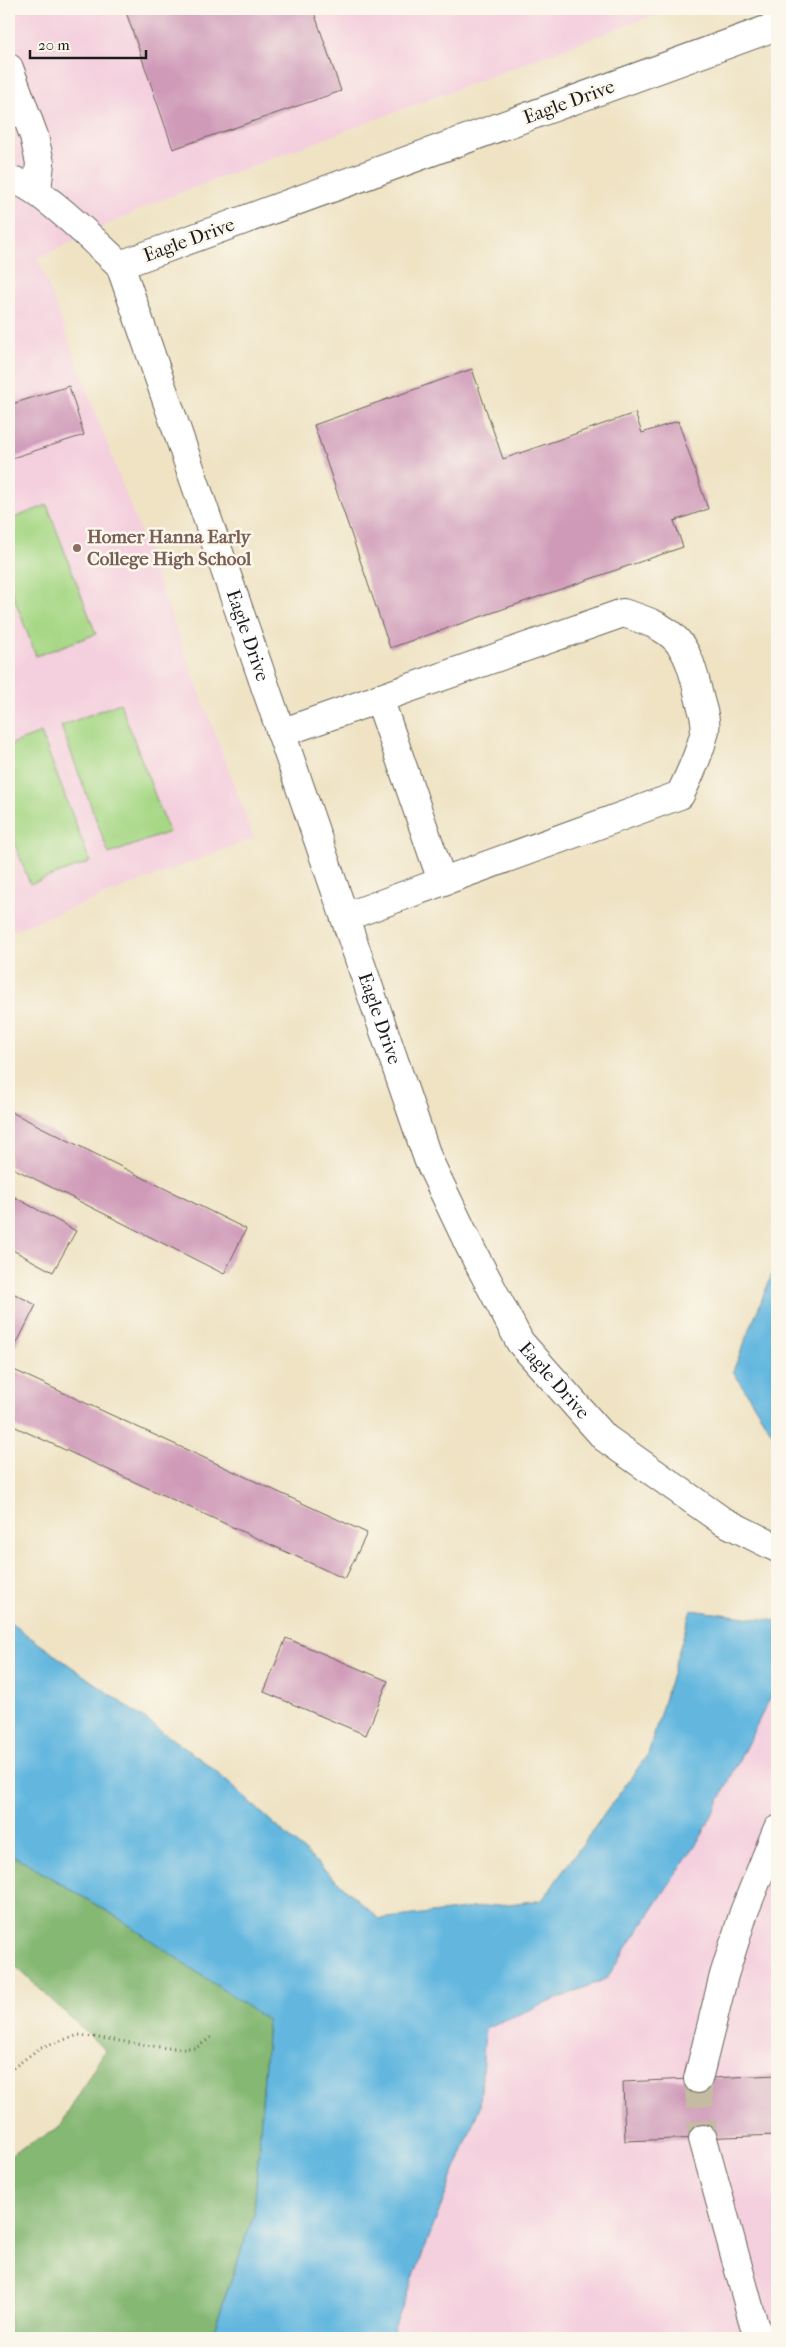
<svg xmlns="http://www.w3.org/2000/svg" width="786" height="2347" viewBox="0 0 786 2347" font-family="'IM FELL French Canon',serif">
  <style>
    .built { fill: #f4cfde }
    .green { fill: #a7d886; stroke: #627a51 }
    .forest { fill: #85b873; stroke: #506a48 }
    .water { fill: #63b7df; stroke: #406a7e }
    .building { fill: #cf9ab8 }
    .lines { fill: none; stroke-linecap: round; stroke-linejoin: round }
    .minor-tunnel { stroke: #c5bba2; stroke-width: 28; stroke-dasharray: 28 14; stroke-linecap: butt }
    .minor-casing { stroke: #666257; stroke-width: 30 }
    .path { stroke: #666257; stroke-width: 3; stroke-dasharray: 1 4; stroke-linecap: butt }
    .minor { stroke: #fff; stroke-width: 28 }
    .education-dot { fill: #8d6e63; stroke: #fbf7ec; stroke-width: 2 }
    .labels { text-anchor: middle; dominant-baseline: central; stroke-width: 5; stroke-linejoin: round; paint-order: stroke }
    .street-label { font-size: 19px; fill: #1c1c1c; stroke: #fbf7ec }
    .education-label { font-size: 19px; font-weight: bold; fill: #785e54; stroke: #fbf7ec; text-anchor: start }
  </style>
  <rect width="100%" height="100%" fill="#fbf7ec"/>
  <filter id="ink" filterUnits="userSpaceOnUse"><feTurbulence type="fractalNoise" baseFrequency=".02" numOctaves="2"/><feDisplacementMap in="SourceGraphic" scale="10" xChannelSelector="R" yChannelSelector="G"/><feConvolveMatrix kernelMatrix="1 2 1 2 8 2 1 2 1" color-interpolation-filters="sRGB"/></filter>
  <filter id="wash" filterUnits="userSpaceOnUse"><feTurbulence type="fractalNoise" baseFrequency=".0096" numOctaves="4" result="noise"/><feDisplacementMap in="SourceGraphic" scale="20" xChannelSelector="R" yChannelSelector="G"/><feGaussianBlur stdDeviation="1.12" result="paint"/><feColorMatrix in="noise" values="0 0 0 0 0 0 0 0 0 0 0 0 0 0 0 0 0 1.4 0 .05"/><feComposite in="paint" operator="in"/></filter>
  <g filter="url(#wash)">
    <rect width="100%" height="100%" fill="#efe3c4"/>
    <g class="built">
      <path d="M9,9H670L156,202L38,258L254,838L9,932Z"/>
      <path d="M777,1684V2338H390L480,2106L485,2028L606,1979L702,1835Z"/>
    </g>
    <g class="green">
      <path d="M47,505L96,634L36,656L9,584V520Z"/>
      <path d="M120,703L169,832L109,854L61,726Z"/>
      <path d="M41,733L90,862L30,884L9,828V745Z"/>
    </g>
    <path class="forest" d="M9,1853L117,1917L268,2020L254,2214L211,2338H9V2155L59,2128L105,2050L9,1960Z"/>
    <g class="water">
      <path d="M777,1262V1441L733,1371Z"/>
      <path d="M691,1610L777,1621V1684L702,1835L606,1979L485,2028L480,2106L390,2338H211L254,2214L268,2021L117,1917L9,1853V1622L210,1766L379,1919L542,1900L648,1754Z"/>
    </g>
    <g id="blocks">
      <g class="building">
        <path d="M125,9H313L341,91L173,149Z"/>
        <path d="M472,369L503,459L635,413L642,433L678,421L708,509L674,521L683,547L390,648L314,425Z"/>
        <path d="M69,386L84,435L9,459V405Z"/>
        <path d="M9,1111L246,1229L224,1274L9,1166Z"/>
        <path d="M9,1194L76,1231L53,1272L9,1248Z"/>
        <path d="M9,1291L36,1305L15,1347L9,1343Z"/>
        <path d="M14,1370L367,1533L345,1579L9,1424V1381Z"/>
        <path d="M286,1638L388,1681L366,1735L264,1692Z"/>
        <path d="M777,2075V2135L625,2141L623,2082Z"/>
      </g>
    </g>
  </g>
  <g filter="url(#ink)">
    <use href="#blocks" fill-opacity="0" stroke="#666257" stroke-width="1"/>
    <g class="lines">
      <path class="minor-tunnel" d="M698,2079L703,2139"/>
      <g class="minor-casing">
        <g id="minor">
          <path id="s1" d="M777,26L120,265L428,1159L471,1249L520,1342L605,1438L721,1520L777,1548"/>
          <path d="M9,68L34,136L40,163L37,191"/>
          <path d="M9,180C33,179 100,247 120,265"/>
          <path d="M379,698L442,881"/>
          <path d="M281,733L623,613C676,629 687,641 699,696C701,706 707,720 705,730C700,753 690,774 680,795L345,917"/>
          <path d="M698,2079L724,1975L744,1912L777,1830"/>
          <path d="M703,2139L754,2325L761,2338"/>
        </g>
      </g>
      <path class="path" d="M9,2071L41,2047L79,2035L166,2048H196L213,2036"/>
      <use href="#minor" class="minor"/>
    </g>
  </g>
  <circle class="education-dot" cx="77" cy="548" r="5"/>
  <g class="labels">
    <g class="street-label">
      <text transform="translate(569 102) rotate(-20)">Eagle Drive</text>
      <text transform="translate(189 240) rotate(-20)">Eagle Drive</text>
      <text stroke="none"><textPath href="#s1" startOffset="1091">Eagle Drive</textPath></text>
      <text stroke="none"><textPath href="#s1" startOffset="1496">Eagle Drive</textPath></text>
      <text stroke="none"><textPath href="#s1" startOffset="1901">Eagle Drive</textPath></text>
    </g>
    <g class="education-label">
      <text x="87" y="537">Homer Hanna Early<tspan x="87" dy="22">College High School</tspan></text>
    </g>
  </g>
  <rect width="786" height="2347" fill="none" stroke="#fbf7ec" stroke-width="30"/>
  <path d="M30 50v8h116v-8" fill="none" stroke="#1c1c1c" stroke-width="2.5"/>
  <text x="38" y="50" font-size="15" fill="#1c1c1c" stroke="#fbf7ec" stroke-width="4" paint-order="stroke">20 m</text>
</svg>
